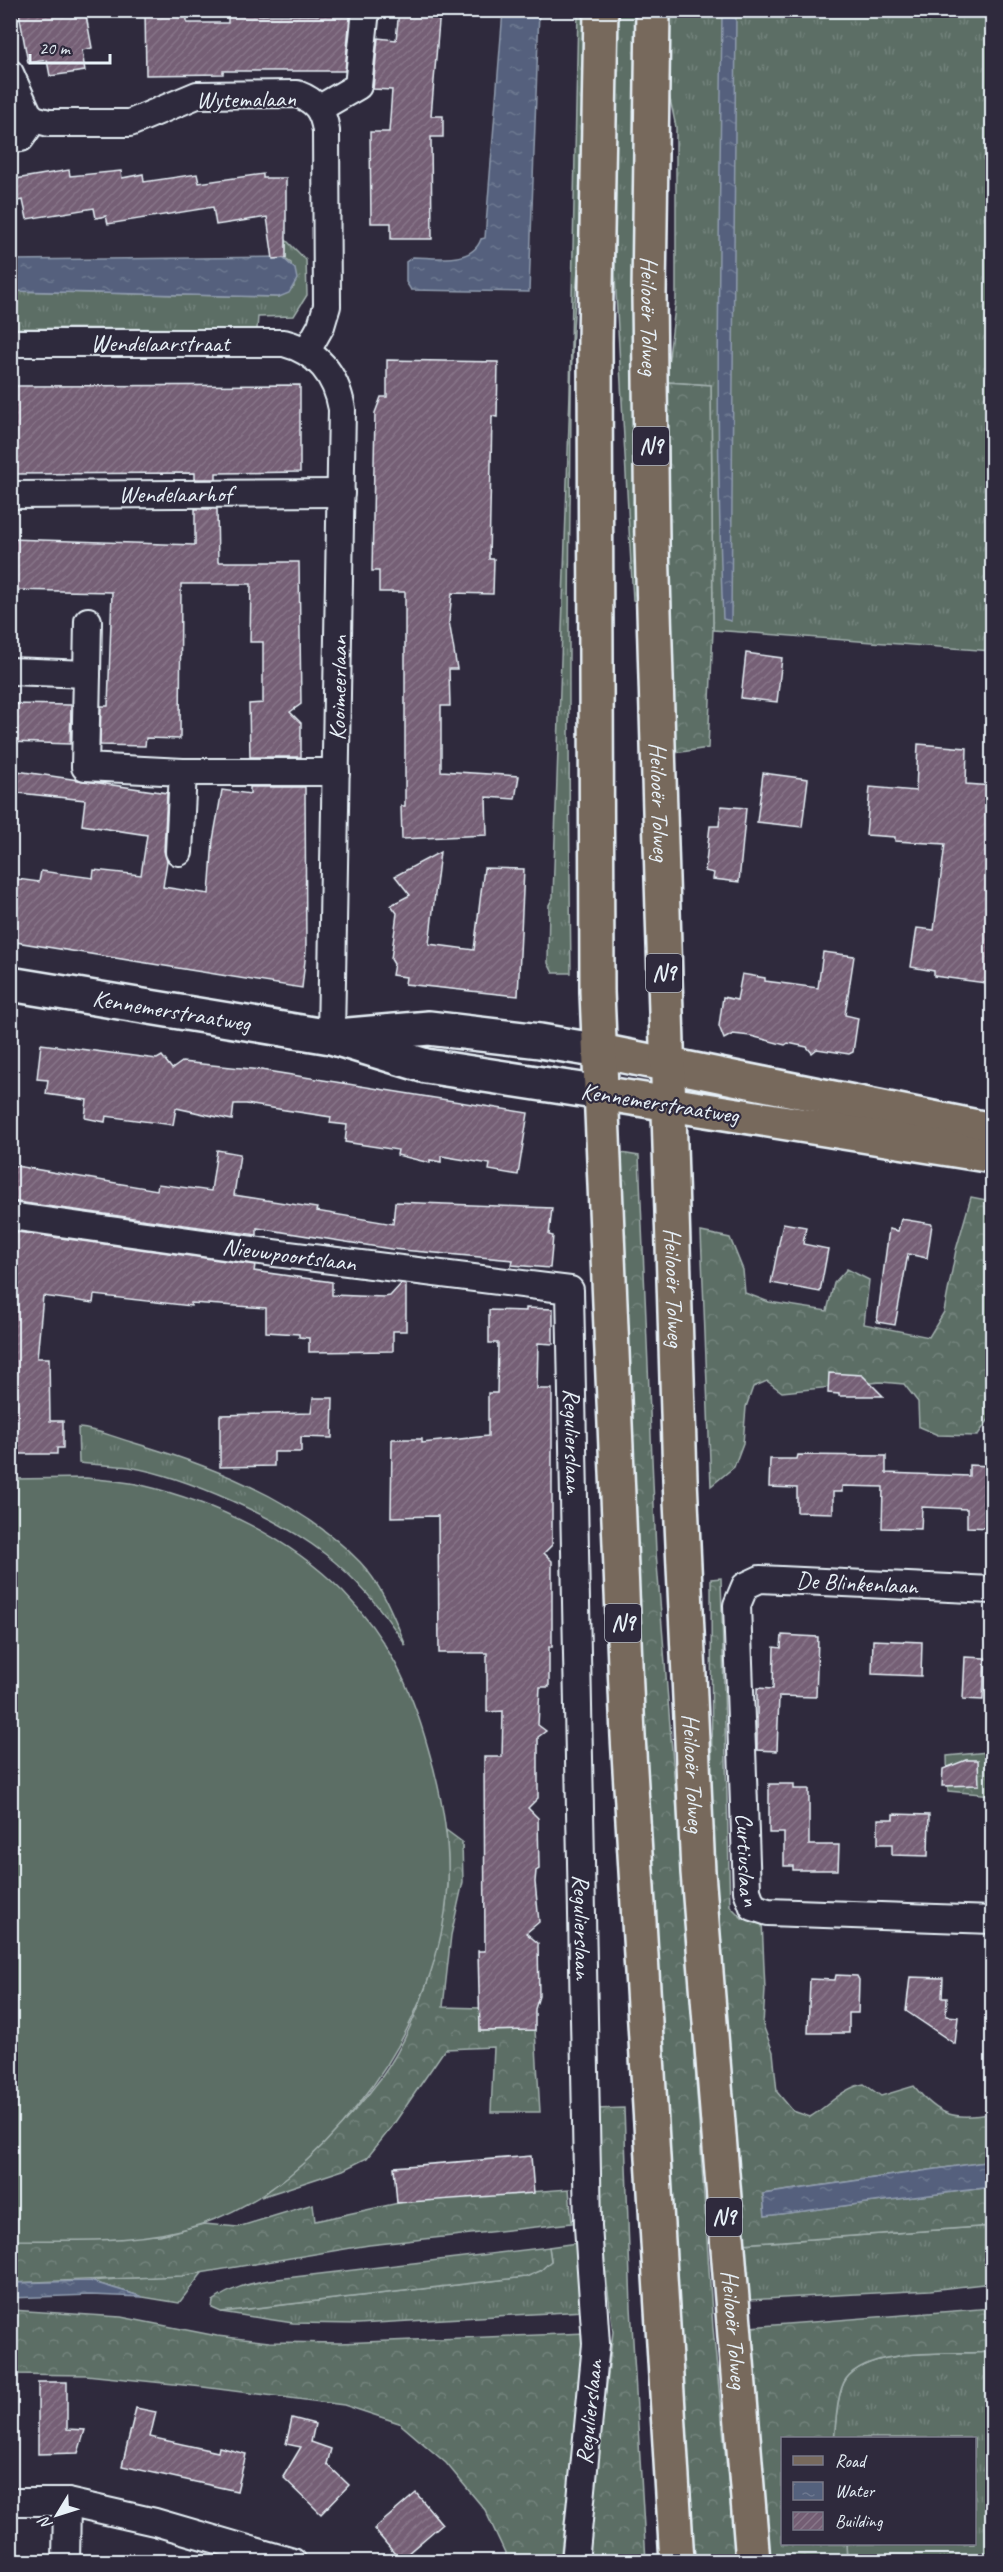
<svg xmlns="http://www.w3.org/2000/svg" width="1003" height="2572" viewBox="0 0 1003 2572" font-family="Caveat,sans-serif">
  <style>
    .grass { fill: url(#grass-tufts); stroke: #a2b0ae; stroke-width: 1.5 }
    .forest { fill: url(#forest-crowns); stroke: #a2b0ae; stroke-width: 1.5 }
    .pitch { fill: #5c6e65; stroke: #a2b0ae; stroke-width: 1.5 }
    .water { fill: url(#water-ripples); stroke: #8f9bae; stroke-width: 1.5 }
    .building { fill: url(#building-hatch); stroke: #e8f1f8; stroke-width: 1.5 }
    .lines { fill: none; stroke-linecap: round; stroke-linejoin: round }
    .street-casing { stroke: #e8f1f8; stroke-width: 30 }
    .secondary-casing { stroke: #e8f1f8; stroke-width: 38 }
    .primary-casing { stroke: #e8f1f8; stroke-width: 38 }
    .highway-casing { stroke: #e8f1f8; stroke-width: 38 }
    .street { stroke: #2f2a3d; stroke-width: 26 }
    .secondary { stroke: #2f2a3d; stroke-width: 33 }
    .primary { stroke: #77695c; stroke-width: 33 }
    .highway { stroke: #77695c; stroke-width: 33 }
    .labels { text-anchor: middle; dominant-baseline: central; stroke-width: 4.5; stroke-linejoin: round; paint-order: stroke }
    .shield { fill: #2f2a3d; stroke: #b0b5c0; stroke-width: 1.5 }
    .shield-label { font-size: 22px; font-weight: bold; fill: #e8f1f8 }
    .street-label { font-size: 24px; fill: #e8f1f8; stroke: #2f2a3d }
  </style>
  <defs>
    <pattern id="grass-tufts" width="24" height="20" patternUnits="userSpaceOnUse" patternTransform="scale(1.5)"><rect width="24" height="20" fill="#5c6e65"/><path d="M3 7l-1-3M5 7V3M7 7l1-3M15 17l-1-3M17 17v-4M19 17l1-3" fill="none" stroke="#73837c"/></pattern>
    <pattern id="forest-crowns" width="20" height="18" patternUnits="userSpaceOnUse" patternTransform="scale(1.5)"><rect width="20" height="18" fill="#5c6e65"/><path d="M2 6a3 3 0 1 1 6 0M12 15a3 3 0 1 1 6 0" fill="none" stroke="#73837c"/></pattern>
    <pattern id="water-ripples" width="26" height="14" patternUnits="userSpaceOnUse" patternTransform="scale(1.5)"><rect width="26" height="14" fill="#54617d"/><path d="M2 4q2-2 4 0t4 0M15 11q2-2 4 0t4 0" fill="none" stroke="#6d7890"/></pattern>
    <pattern id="building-hatch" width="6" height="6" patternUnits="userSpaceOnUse" patternTransform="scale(1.5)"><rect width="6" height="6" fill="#745e74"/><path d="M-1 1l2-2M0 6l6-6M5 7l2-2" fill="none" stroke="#887689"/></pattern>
  </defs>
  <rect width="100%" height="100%" fill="#2f2a3d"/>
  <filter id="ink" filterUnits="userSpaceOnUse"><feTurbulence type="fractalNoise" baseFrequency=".0167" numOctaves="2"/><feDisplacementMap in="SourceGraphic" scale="12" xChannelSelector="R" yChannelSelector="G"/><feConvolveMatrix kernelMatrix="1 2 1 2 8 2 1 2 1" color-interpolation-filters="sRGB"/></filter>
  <g filter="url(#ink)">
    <g class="grass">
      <path d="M586,10L580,257C568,339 572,424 570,506C568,662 569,818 571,973H553L548,963L549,905L553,897L570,393L578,11Z"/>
      <path d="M617,11H641L637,602L633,600L615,275Z"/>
      <path d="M667,11H992V651L713,630L711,385L666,382L676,299V127L666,80Z"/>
      <path d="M286,240L306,260L307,295L294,316L258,317L257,329L11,328V291L279,297L294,287L291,263L285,259Z"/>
      <path d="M78,1428C96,1429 114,1437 131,1442C211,1465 302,1502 360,1562C382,1585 394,1617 406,1646C385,1613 356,1578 325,1554C279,1518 187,1477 129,1467C113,1465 96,1465 79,1463Z"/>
      <path d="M992,2226V2283L930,2290L748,2300L741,2244Z"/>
      <path d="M576,2243L584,2311L358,2324L293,2323L221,2312L526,2277L551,2261L549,2247Z"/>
      <path d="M202,2273L179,2303L143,2297L90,2281Z"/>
      <path d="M992,2352V2561H847L846,2544H974V2438H834C836,2424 837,2391 846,2379C870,2346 954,2355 992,2352Z"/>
    </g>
    <g class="forest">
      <path d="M666,382L711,385L713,630L708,748L675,753Z"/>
      <path d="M621,1153L639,1156L656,1552L681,1861L713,2328L736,2561H694L649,1829Z"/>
      <path d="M971,1197L992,1201L988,1363L992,1365V1415L977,1436L938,1435L919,1427L918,1402L904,1384L881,1382L782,1392L767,1381L753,1387L746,1407L743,1443L734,1467L711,1486L701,1232L730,1238L743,1270L745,1293L769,1302L827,1311L834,1283L847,1269L869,1280L864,1324L929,1337L944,1312L956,1250Z"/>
      <path d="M721,1578L730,1906L743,1919L762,1921L765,1990L763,2025L773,2052L777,2092L793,2111L810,2117C828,2106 844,2087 864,2084L881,2096L914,2086C938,2116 955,2121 992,2113V2161L763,2194L765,2216L992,2187V2226L741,2244L712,1816L711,1579Z"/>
      <path d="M992,1747V1795L948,1791L947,1756L988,1752Z"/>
      <path d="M446,1830L462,1842L463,1882L451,1935L443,2007L480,2008V2031L535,2030L540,2112H491L494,2047L445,2049L391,2128L367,2158L343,2170L261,2197C305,2161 347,2124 381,2078C417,2028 443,1946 448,1885C449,1867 447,1848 446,1830Z"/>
      <path d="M624,2108L631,2307L646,2561L586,2562L613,2332L598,2210L595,2109Z"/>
      <path d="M569,2189L572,2223L369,2245L182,2276L11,2283L10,2240L160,2235L204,2224L238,2227L313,2204L315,2221L408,2201Z"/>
      <path d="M549,2247L551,2261L540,2271L526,2277L221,2312L212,2308L213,2301C231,2288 247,2284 269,2280Z"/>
      <path d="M992,2308V2352C954,2355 870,2346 846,2379C837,2391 836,2424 834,2438H782V2544H846L847,2561H770L750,2327Z"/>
      <path d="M11,2310L121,2317L217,2336L269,2342L340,2343L586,2333L560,2561H509L485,2510L446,2463L399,2423L344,2405L203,2387L86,2375L11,2374Z"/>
    </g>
    <path class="pitch" d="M86,1478C104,1480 124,1481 141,1485C214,1502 290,1538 343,1592C388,1638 411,1687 428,1748C441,1792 450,1837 448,1883C444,1962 407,2045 358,2105C318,2156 265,2203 202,2224C141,2244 74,2240 11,2240V1479Z"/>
    <g class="water">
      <path d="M503,11H539L529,292L411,290L406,282V262L413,257C435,257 472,265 481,239L485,238Z"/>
      <path d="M736,11L731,621L723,619C714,416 720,213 722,11Z"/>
      <path d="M282,257L295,269L297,279L289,293L279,297L11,291V260Z"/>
      <path d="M992,2161V2187L765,2216L763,2194Z"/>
      <path d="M90,2281L143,2297L90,2295L11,2298V2283Z"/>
    </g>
    <g class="building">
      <path d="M35,10H85L92,48L82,50L85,71L50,76L47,60L28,63L19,13Z"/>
      <path d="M145,10H181V13H187V23H228V15H350L345,71H223V74L146,75Z"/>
      <path d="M399,10H440L431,116H443V137H431L432,239H391V223H371L370,132H389L392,90L373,89L378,38L396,40Z"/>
      <path d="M69,170L70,176L121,171L122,178L143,174L144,182L197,174L199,183L263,174V178H286V258L273,259L267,217L216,225L213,207L108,224L106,216L96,218L94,208L27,219L23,200L10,202V180Z"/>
      <path d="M387,360L498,362L497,417L492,416L489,559H494L493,594L452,593L449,621L457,669H449L450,706H441V771L519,776L515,799L486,797L487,835L402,839L401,806H405V592H379V571H372L375,413L381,397H387Z"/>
      <path d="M300,385V472L216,473V479H195V473L10,474V386Z"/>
      <path d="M195,509H217L218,562H299L301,704L290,712L301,723V757H250L249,704L263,703V642H250L251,584H181L180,739L146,738L145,746L100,745L101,706H108L112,592L10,590V539L195,545Z"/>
      <path d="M746,653L782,658L777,702L741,698Z"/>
      <path d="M10,704L71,705L70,744L10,742Z"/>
      <path d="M918,744L967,748L966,784L993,786V984L934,976V971L911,967L917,928L934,930L945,844L895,841V837L866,835L870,787L916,791Z"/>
      <path d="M10,770L167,793L164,851L167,861L163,887L209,894L213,840L222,790L250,794V787H305L306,951L302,988L10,941V878L39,882L41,871L93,878L94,870L141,875L147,835L82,825L85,800L10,792Z"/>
      <path d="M763,773L808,779L802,827L757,822Z"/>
      <path d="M721,806L746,808L739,882L713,879L714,873L705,871L710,826H719Z"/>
      <path d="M440,852L429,944L474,950L484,868L524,869L518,996L405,984L406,977L392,975L394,964L391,959L397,913L391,905L410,895L395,876Z"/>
      <path d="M823,952L854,956L845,1015L858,1018L853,1052L849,1054L817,1049L812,1053L807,1047L788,1043L785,1045L751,1036L733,1034L724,1039L719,1026L723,997L737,1000L742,974L765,978V981L818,988Z"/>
      <path d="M41,1044L157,1059L162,1056L172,1069L182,1062L261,1070L528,1113L518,1175L489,1170L490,1164L441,1156V1162L430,1160V1163L397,1155L398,1150L345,1142L347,1125L330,1123L331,1117L246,1104H234L232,1120L176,1108L173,1125L106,1116L105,1122L85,1118L87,1100L46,1094L48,1080L37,1079Z"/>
      <path d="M217,1150L240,1154L234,1195L317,1208L316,1211L393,1224L395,1202L552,1208L549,1235L553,1236L550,1268L512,1265L513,1260L391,1249L257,1228V1235L10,1201V1165L157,1190L158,1184L211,1191Z"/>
      <path d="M901,1219L932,1224L927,1258L908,1254L895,1325L877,1322L889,1229L898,1231Z"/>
      <path d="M783,1223L806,1227L803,1244L828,1249L820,1292L771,1283Z"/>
      <path d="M10,1231L255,1265L254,1271L332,1282V1295L384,1297L390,1296L401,1284L406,1285V1331H393V1351L309,1352V1338L299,1337V1334L266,1332V1308L191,1303V1306L94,1295L93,1303L43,1296L37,1358H49L50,1421H63V1448H57V1454H10Z"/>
      <path d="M526,1308L553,1309V1344L538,1343L537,1389H552V1545L544,1553L552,1561V1647H549V1687H540L538,1725L546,1731L538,1737V1798L528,1808L538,1818L539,1869L536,1871L535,1882L539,1922L526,1933L538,1943L539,1996L535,2009V2030L480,2031L478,1951H485L484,1757H502L503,1711L487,1712V1653H439L438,1516L391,1517L392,1439H422V1443L488,1436V1393H497L498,1343H489V1310L526,1311Z"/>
      <path d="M829,1373L862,1375L883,1396H839V1394L828,1393Z"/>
      <path d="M313,1398H333L332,1438L301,1437V1452H274V1466L220,1467V1415L311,1413Z"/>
      <path d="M798,1455L886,1456V1473L969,1476V1465L993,1466V1528L967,1527V1509L922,1507L921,1529L882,1528L883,1487L842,1486V1492H833V1513L797,1512V1488L769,1487L770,1459H797Z"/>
      <path d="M782,1635L818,1637L816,1697L779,1696L777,1751L757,1750V1688L773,1689L774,1647L781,1648Z"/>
      <path d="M873,1640L922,1642L921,1676L872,1674Z"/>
      <path d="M965,1657L985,1658L983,1700L963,1699Z"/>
      <path d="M966,1760H978L979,1785L942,1786L943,1769Z"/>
      <path d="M769,1784H794V1789H809V1845H839L838,1870H793V1866H784V1833H769Z"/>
      <path d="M893,1814L929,1815L928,1856L892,1855V1844H878V1819H893Z"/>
      <path d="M836,1975L857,1976L859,1980L858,2013H849V2033H808L810,1979L835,1980Z"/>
      <path d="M910,1977L943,1978L942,1998H947L946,2016L958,2017L955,2044L906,2011Z"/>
      <path d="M531,2156L534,2193L397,2203L394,2167Z"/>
      <path d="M38,2382H67V2429L85,2430L78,2453L38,2454Z"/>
      <path d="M136,2408L156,2412L150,2437L218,2452L219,2447L246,2454L237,2491L122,2466Z"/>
      <path d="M292,2418L315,2424L311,2442L331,2449L327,2464L349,2485L321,2514L283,2477L301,2447L286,2444Z"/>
      <path d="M416,2493L442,2524L400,2560L374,2529Z"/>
    </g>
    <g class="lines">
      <g class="street-casing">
        <g id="street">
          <path d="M10,73L28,113L34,119L49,123H130L197,95L297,94C316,101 323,110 326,131L327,306L321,326L307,351"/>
          <path d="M320,108L358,86L366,10"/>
          <path d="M10,140L21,138L34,119"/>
          <path id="s1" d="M10,343H284C318,352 336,375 342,409L331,1037"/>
          <path id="s2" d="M10,495L341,493"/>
          <path d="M10,671L87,674L88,621"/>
          <path d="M87,674L85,767L183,772H336"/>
          <path d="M179,852L183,772"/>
          <path id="s3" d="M10,1216L274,1253L570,1290L588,2226L596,2344L575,2562"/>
          <path id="s4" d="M992,1590L760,1579L745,1586L737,1605L747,1891L753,1907L768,1912L992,1920"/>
          <path d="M10,2502H67L155,2522L293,2562"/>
          <path d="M66,2562L67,2502"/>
        </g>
      </g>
      <g class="secondary-casing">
        <g id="secondary">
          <path id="s5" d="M10,984L331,1037L426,1066L601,1093"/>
          <path d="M349,1035L429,1028L540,1041L600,1051"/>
        </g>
      </g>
      <g class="primary-casing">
        <g id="primary">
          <path d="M600,1051L992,1130"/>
          <path d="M601,1093L992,1156"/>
        </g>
      </g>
      <g class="highway-casing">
        <g id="highway">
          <path d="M601,10L595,342L597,992L628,1736L677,2562"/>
          <path id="s6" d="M653,10L649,295L652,544L680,1479L698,1872L753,2562"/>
        </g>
      </g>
      <use href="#street" class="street"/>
      <use href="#secondary" class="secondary"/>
      <use href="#primary" class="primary"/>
      <use href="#highway" class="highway"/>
    </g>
  </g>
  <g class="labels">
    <g class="shield">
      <rect x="633" y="427" width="36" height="38" rx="4.5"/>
      <rect x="646" y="954" width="36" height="38" rx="4.5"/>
      <rect x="605" y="1604" width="36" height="38" rx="4.5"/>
      <rect x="706" y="2198" width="36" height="38" rx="4.5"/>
    </g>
    <g class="shield-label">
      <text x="651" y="446">N9</text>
      <text x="664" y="973">N9</text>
      <text x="623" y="1623">N9</text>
      <text x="724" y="2217">N9</text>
    </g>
    <g class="street-label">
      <text transform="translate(246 99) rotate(-1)">Wytemalaan</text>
      <text stroke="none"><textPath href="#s6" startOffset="306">Heilooër Tolweg</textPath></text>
      <text stroke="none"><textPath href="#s1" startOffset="150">Wendelaarstraat</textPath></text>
      <text stroke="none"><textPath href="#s2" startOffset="165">Wendelaarhof</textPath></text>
      <text transform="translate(338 688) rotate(-89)">Kooimeerlaan</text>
      <text stroke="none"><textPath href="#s6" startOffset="792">Heilooër Tolweg</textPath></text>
      <text stroke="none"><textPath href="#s5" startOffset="164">Kennemerstraatweg</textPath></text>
      <text transform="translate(660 1103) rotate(9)">Kennemerstraatweg</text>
      <text stroke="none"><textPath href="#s3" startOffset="282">Nieuwpoortslaan</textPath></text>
      <text stroke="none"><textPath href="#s6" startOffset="1278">Heilooër Tolweg</textPath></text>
      <text stroke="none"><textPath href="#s3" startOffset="716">Regulierslaan</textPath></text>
      <text transform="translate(857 1583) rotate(3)">De Blinkenlaan</text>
      <text stroke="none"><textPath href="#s6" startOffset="1764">Heilooër Tolweg</textPath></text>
      <text stroke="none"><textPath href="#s4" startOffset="524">Curtiuslaan</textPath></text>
      <text stroke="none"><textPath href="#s3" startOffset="1202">Regulierslaan</textPath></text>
      <text stroke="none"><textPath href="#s6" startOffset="2322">Heilooër Tolweg</textPath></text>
      <text transform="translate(589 2412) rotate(-84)">Regulierslaan</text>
    </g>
  </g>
  <rect width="1003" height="2572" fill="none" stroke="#2f2a3d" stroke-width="36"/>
  <rect x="18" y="18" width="967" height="2536" fill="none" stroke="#e8f1f8" stroke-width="2" filter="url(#ink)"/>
  <rect x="781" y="2437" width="195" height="108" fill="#2f2a3d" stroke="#797a88" stroke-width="1.5"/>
  <rect x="793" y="2456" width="30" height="9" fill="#77695c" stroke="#797a88" stroke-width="1.5"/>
  <text x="835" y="2467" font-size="18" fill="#e8f1f8">Road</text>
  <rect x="793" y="2482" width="30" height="18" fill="url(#water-ripples)" stroke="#797a88" stroke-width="1.5"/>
  <text x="835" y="2497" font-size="18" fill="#e8f1f8">Water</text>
  <rect x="793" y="2512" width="30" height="18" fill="url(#building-hatch)" stroke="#797a88" stroke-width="1.5"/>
  <text x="835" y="2527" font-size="18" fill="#e8f1f8">Building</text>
  <g transform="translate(57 2515) rotate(232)" stroke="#2f2a3d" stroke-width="4.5" paint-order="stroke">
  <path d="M0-4.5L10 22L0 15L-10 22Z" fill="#e8f1f8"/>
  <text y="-9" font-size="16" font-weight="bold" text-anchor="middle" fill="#e8f1f8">N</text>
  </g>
  <path d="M30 54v9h80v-9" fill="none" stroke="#e8f1f8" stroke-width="3"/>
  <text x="39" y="54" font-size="18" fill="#e8f1f8" stroke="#2f2a3d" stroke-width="4.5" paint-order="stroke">20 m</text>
</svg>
